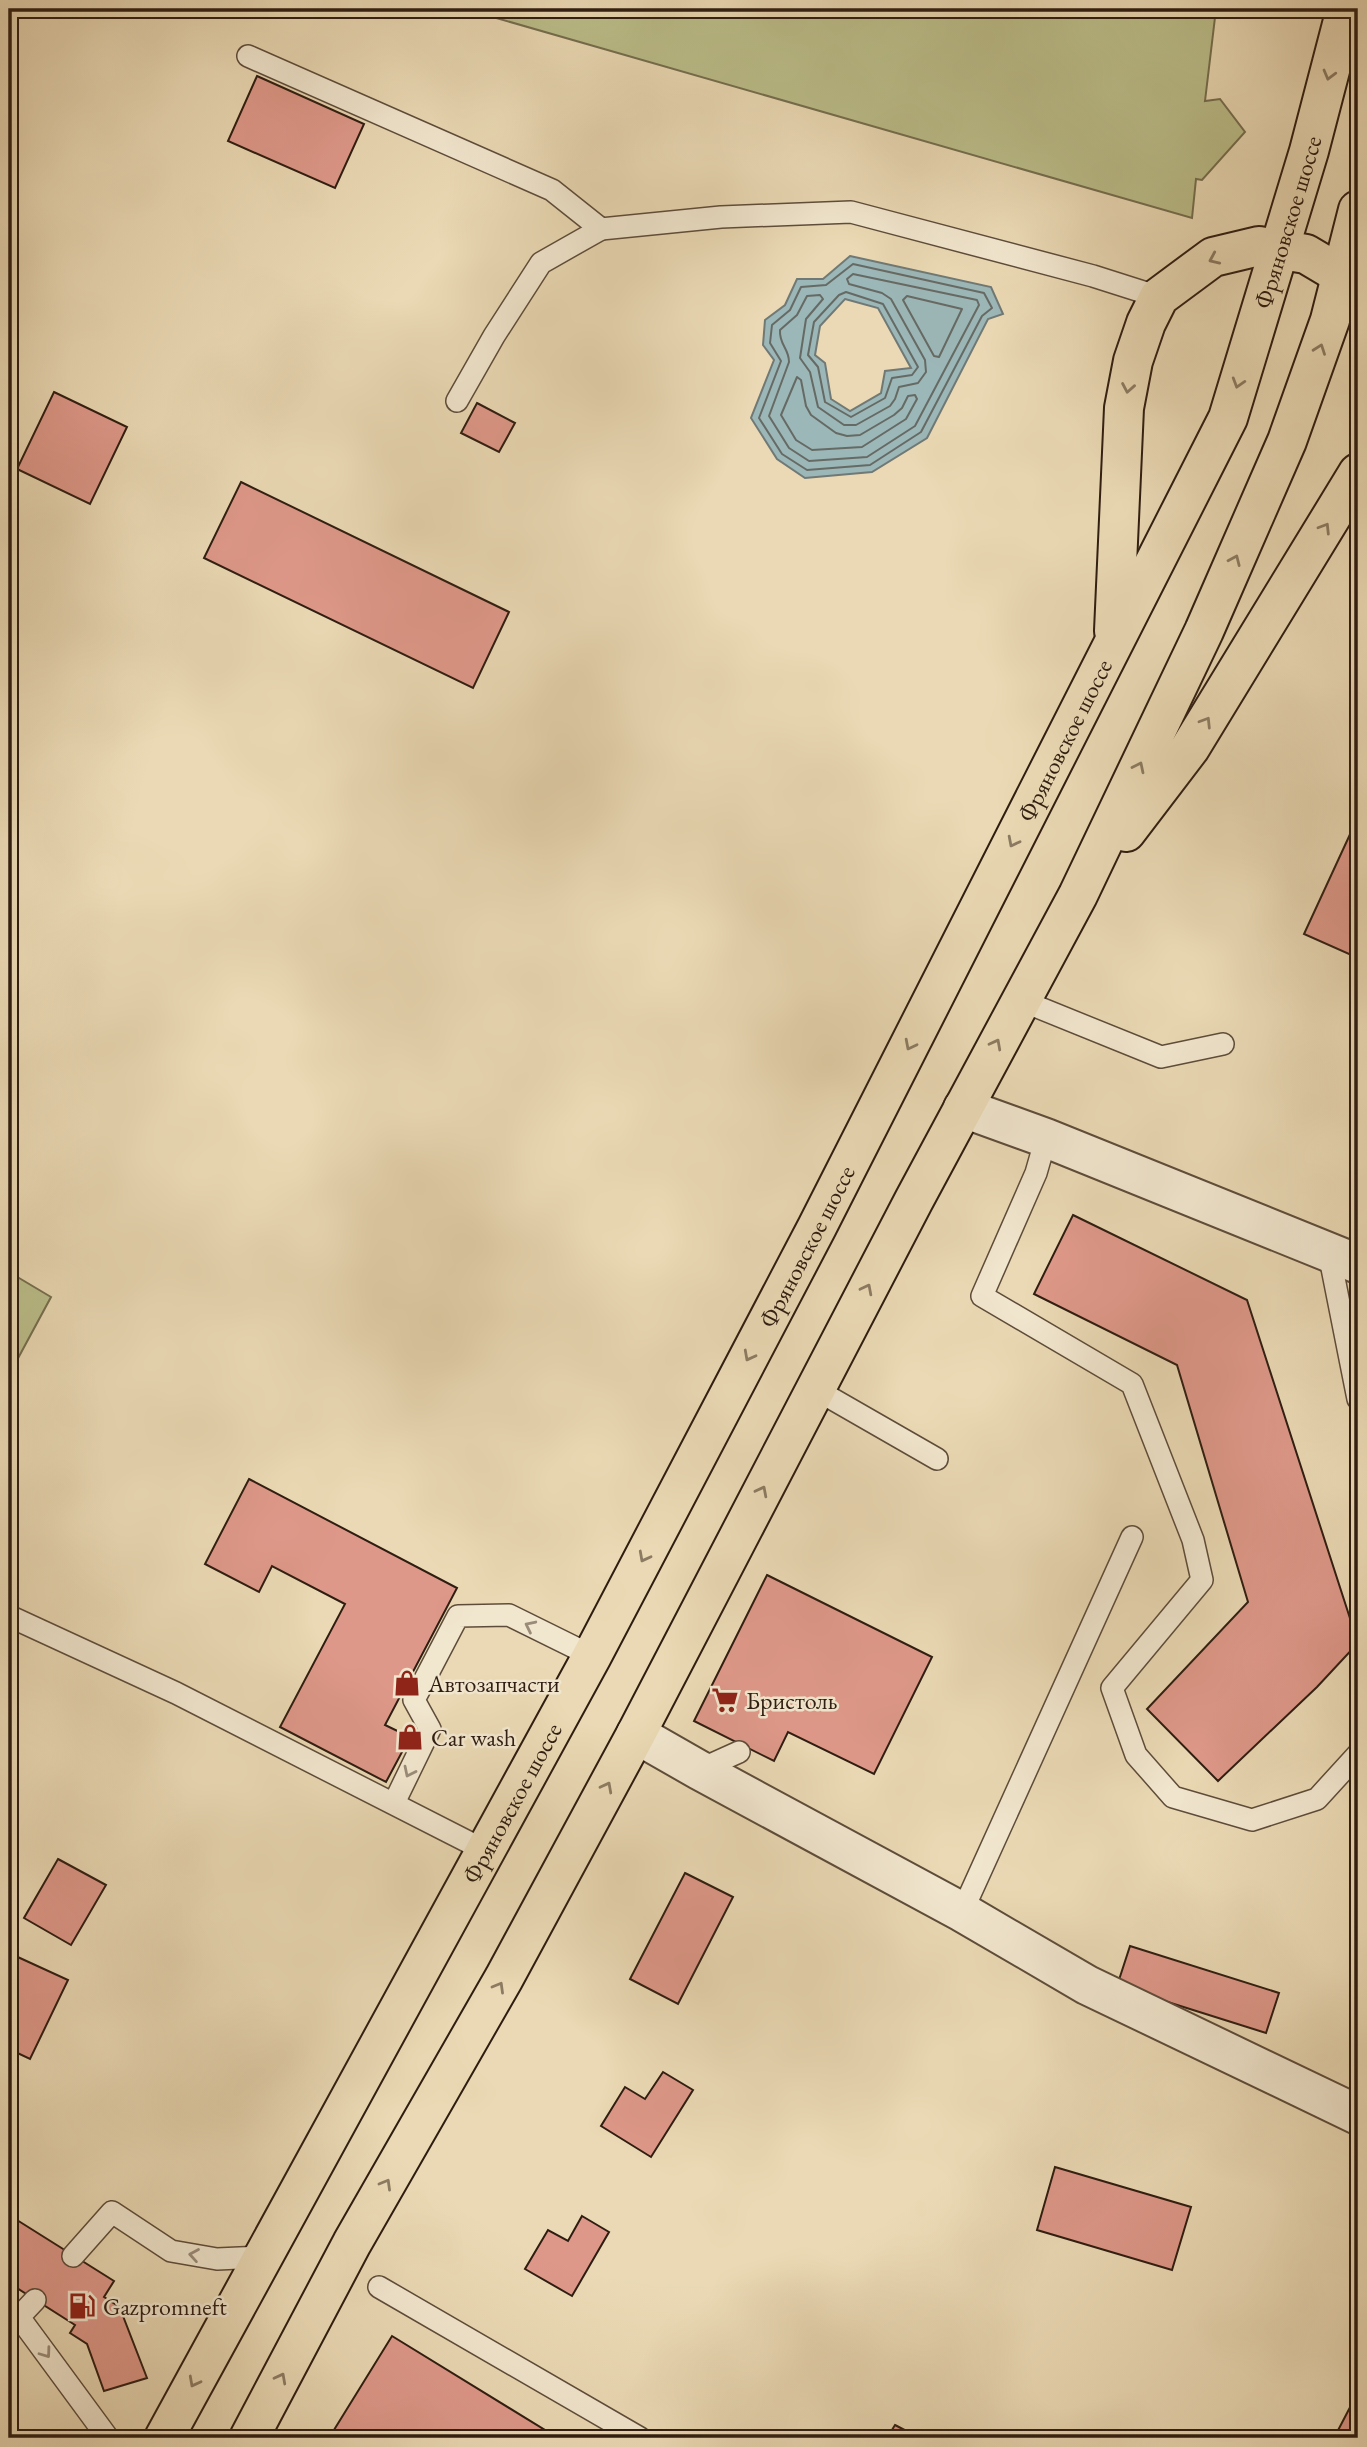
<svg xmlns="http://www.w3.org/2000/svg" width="1367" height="2447" viewBox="0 0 1367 2447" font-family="'EB Garamond',serif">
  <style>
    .green { fill: #bbbe8a; stroke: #756e4e; stroke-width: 2 }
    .water { fill: #9cb7b8; stroke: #707975; stroke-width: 2; fill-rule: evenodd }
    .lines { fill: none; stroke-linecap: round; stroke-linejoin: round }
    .shore { stroke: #666a64; stroke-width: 2 }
    .building { fill: #de9889; stroke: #2f1d11; stroke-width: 2 }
    .lane-casing { stroke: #5e4c3a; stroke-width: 24 }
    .street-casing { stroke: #5e4c3a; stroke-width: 42 }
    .primary-casing { stroke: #2f1d11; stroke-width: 42 }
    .lane { stroke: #f1e6ce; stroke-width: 21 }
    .street { stroke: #f1e6ce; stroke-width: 38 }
    .primary { stroke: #ead9b4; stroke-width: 38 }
    .oneway { stroke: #8c7b62 }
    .oneway2 { stroke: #9a8c79 }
    .labels { text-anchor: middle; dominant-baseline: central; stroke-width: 5; stroke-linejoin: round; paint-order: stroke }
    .street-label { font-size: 24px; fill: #2f1d11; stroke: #f1e6ce }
    .poi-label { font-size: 24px; fill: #2f1d11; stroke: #f1e6ce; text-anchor: start }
  </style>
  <rect width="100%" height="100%" fill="#ead9b4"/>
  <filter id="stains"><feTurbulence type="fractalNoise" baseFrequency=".00286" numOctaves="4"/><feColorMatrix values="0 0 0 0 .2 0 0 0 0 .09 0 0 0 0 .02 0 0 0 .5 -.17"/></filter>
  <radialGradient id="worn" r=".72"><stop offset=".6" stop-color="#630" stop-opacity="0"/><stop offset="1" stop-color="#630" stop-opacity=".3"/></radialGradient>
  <g class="green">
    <path d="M465,9H1216L1205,101L1220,99L1245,132L1202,180L1196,179L1192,218Z"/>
    <path d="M9,1272L51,1297L9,1375Z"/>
  </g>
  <path class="water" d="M850,256L991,287L1003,314L988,319L927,438L872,472L805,478L777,459L751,418L774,360L763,345L765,320L785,305L797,279H823ZM845,299L878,308L911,368L885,371L881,393L850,411L831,399L825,363L815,355L820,326Z"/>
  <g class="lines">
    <g class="shore">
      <path d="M853,264L984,293L992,308L982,316L921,432L870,465L807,470L782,454L759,418L781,361L770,343L772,325L790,310L801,287L826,285Z"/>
      <path d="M853,274L977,300L979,305L915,426L867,457L809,461L789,448L769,416L789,362C789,348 779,345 780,330L797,315L807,296L820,295L823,299L806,319L800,358L810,372L818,407L844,425H856L890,406L895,399L899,387L918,383L926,372L925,360L891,299L882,293L849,284L847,279Z"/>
      <path d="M846,292L883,304L918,367L912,375L892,378L885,398L851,417L825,402L818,367L808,355L814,322L839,295Z"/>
      <path d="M907,296L962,309L939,357L934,356L903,300Z"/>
      <path d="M797,377L801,380L806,406L811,415L836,433L847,436L860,435L894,415L902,408L908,396L915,395L917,399L906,419L862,447L812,450L796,440L781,415Z"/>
    </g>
  </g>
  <g class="building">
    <path d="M257,76L364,124L335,188L228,141Z"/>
    <path d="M54,392L127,427L90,504L17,469Z"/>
    <path d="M477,403L515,423L499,452L461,433Z"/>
    <path d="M241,482L509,612L473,688L204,558Z"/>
    <path d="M1358,817V958L1304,934Z"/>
    <path d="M1073,1215L1247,1300L1358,1643L1317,1687L1218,1781L1147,1709L1248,1602L1177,1365L1034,1294Z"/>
    <path d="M249,1479L457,1588L385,1725L410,1737L386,1782L280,1727L345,1604L272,1566L259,1592L205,1564Z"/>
    <path d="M767,1575L932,1657L874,1774L788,1732L774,1761L694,1721Z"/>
    <path d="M58,1859L106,1885L71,1945L24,1918Z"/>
    <path d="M685,1873L733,1897L678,2004L630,1979Z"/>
    <path d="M1130,1946L1279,1993L1266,2033L1117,1986Z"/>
    <path d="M9,1953L68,1980L30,2059L9,2049Z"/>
    <path d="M663,2072L693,2090L651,2157L601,2126L625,2087L645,2099Z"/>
    <path d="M1055,2167L1191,2207L1172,2270L1037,2230Z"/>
    <path d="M9,2215L114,2281L104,2297L129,2313L123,2316L147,2378L104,2391L87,2344L70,2333L75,2325L9,2283Z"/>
    <path d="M582,2216L609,2232L572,2296L525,2269L548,2230L568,2241Z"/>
    <path d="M392,2336L558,2438H329Z"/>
    <path d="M1358,2392V2438H1334Z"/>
    <path d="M895,2425L920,2438H887Z"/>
  </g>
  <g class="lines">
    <g class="lane-casing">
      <g id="lane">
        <path d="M248,56L552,190L601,229L721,217L851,212L1093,276L1159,297"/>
        <path d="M457,401L494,336L541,263L601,229"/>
        <path d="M1020,1000L1161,1057L1223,1044"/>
        <path d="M1046,1138L1036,1173L982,1296L1132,1384L1193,1540L1202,1580L1112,1688L1136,1755L1173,1797L1252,1820L1317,1799L1358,1754"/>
        <path d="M1329,1253L1358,1399"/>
        <path d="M815,1389L937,1459"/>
        <path d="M9,1616L176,1693L484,1850"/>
        <path d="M699,1770L739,1752"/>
        <path d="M394,1803L430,1729L414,1700L458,1616L509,1615L592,1656"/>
        <path d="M962,1912L1132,1537"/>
        <path d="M73,2256L112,2212L171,2251L217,2259L262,2257"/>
        <path d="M379,2287L640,2438"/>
        <path d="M35,2300L19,2317L108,2438"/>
      </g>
    </g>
    <g class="street-casing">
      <g id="street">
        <path d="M963,1108L1046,1138L1358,1264"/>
        <path d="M636,1734L699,1770L962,1912L1087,1985L1358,2115"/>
      </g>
    </g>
    <g class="primary-casing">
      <g id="primary">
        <path d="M1114,631L1124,408L1133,361L1146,323L1159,297L1213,257L1259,246L1306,254L1343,276L1357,295"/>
        <path d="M1126,832L1190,748L1358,473"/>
        <path id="s1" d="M164,2438L592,1656L817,1227L1228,418L1309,151L1346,9"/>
        <path d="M249,2438L352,2243L504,1978L636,1734L914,1200L1078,895L1204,631L1287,441L1330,320L1358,210"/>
      </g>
    </g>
    <use href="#lane" class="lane"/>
    <use href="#street" class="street"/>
    <use href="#primary" class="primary"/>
  </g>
  <defs><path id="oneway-chevron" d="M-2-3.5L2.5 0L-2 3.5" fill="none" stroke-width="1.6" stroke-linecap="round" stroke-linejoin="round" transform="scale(1.75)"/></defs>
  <g class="oneway">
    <use href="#oneway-chevron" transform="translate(1329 75) rotate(105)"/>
    <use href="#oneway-chevron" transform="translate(1214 259) rotate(156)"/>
    <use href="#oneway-chevron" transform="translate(1320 349) rotate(-70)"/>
    <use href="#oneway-chevron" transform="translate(1238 383) rotate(107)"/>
    <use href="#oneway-chevron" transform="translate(1128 388) rotate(100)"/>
    <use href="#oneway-chevron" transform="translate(1325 528) rotate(-58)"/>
    <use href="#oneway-chevron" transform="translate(1235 560) rotate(-66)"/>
    <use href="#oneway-chevron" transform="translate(1206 722) rotate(-58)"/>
    <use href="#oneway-chevron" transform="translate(1139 767) rotate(-64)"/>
    <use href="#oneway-chevron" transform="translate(1013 842) rotate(117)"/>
    <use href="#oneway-chevron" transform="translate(996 1044) rotate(-62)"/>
    <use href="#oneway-chevron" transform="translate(910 1045) rotate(117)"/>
    <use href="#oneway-chevron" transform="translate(867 1289) rotate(-63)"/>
    <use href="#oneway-chevron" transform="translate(749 1356) rotate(118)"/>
    <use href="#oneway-chevron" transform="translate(762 1491) rotate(-63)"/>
    <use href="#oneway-chevron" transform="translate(644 1557) rotate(118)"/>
    <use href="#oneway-chevron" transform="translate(607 1787) rotate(-62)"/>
    <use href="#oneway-chevron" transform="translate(499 1987) rotate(-60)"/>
    <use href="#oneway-chevron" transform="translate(386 2184) rotate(-60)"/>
    <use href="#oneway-chevron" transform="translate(281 2378) rotate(-62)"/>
    <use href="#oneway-chevron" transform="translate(194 2382) rotate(118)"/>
  </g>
  <g class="oneway2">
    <use href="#oneway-chevron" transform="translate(530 1626) rotate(-154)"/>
    <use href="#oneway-chevron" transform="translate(409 1772) rotate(116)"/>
    <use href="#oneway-chevron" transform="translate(194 2255) rotate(-170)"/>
    <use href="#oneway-chevron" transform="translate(46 2353) rotate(54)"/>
  </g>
  <defs>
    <g id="shop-bare" transform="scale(2.1)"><path d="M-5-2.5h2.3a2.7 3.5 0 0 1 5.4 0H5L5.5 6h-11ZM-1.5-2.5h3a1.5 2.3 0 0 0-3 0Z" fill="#8f2418" stroke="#f1e6ce" stroke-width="2.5" paint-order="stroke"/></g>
    <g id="supermarket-bare" transform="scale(2.1)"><path d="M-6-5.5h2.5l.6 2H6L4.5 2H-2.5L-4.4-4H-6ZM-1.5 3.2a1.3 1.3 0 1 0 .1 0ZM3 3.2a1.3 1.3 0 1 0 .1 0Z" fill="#8f2418" stroke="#f1e6ce" stroke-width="2.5" paint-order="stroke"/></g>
    <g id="fuel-bare" transform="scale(2.1)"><path d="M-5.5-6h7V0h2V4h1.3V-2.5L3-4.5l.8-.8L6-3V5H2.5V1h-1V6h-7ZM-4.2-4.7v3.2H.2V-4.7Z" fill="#8f2418" stroke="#f1e6ce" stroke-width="2.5" paint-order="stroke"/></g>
  </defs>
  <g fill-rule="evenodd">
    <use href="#shop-bare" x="407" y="1683"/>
    <use href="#supermarket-bare" x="725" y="1700"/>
    <use href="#shop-bare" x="410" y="1737"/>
    <use href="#fuel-bare" x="82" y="2306"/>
  </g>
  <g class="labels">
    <g class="street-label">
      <text stroke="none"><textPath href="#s1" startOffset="2488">Фряновское шоссе</textPath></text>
      <text stroke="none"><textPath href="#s1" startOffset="1922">Фряновское шоссе</textPath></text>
      <text stroke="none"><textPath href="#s1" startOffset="1354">Фряновское шоссе</textPath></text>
      <text stroke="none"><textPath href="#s1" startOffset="724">Фряновское шоссе</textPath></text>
    </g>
    <g class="poi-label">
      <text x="428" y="1683">Автозапчасти</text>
      <text x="746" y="1700">Бристоль</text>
      <text x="431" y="1737">Car wash</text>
      <text x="103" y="2306">Gazpromneft</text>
    </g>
  </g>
  <rect width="1367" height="2447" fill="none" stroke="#ead9b4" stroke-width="35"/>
  <rect x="10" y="10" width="1346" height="2426" fill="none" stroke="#2f1d11" stroke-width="3.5"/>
  <rect x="18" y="18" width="1332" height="2412" fill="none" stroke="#2f1d11" stroke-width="2"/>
  <rect width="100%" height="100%" filter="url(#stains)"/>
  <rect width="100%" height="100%" fill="url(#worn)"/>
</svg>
